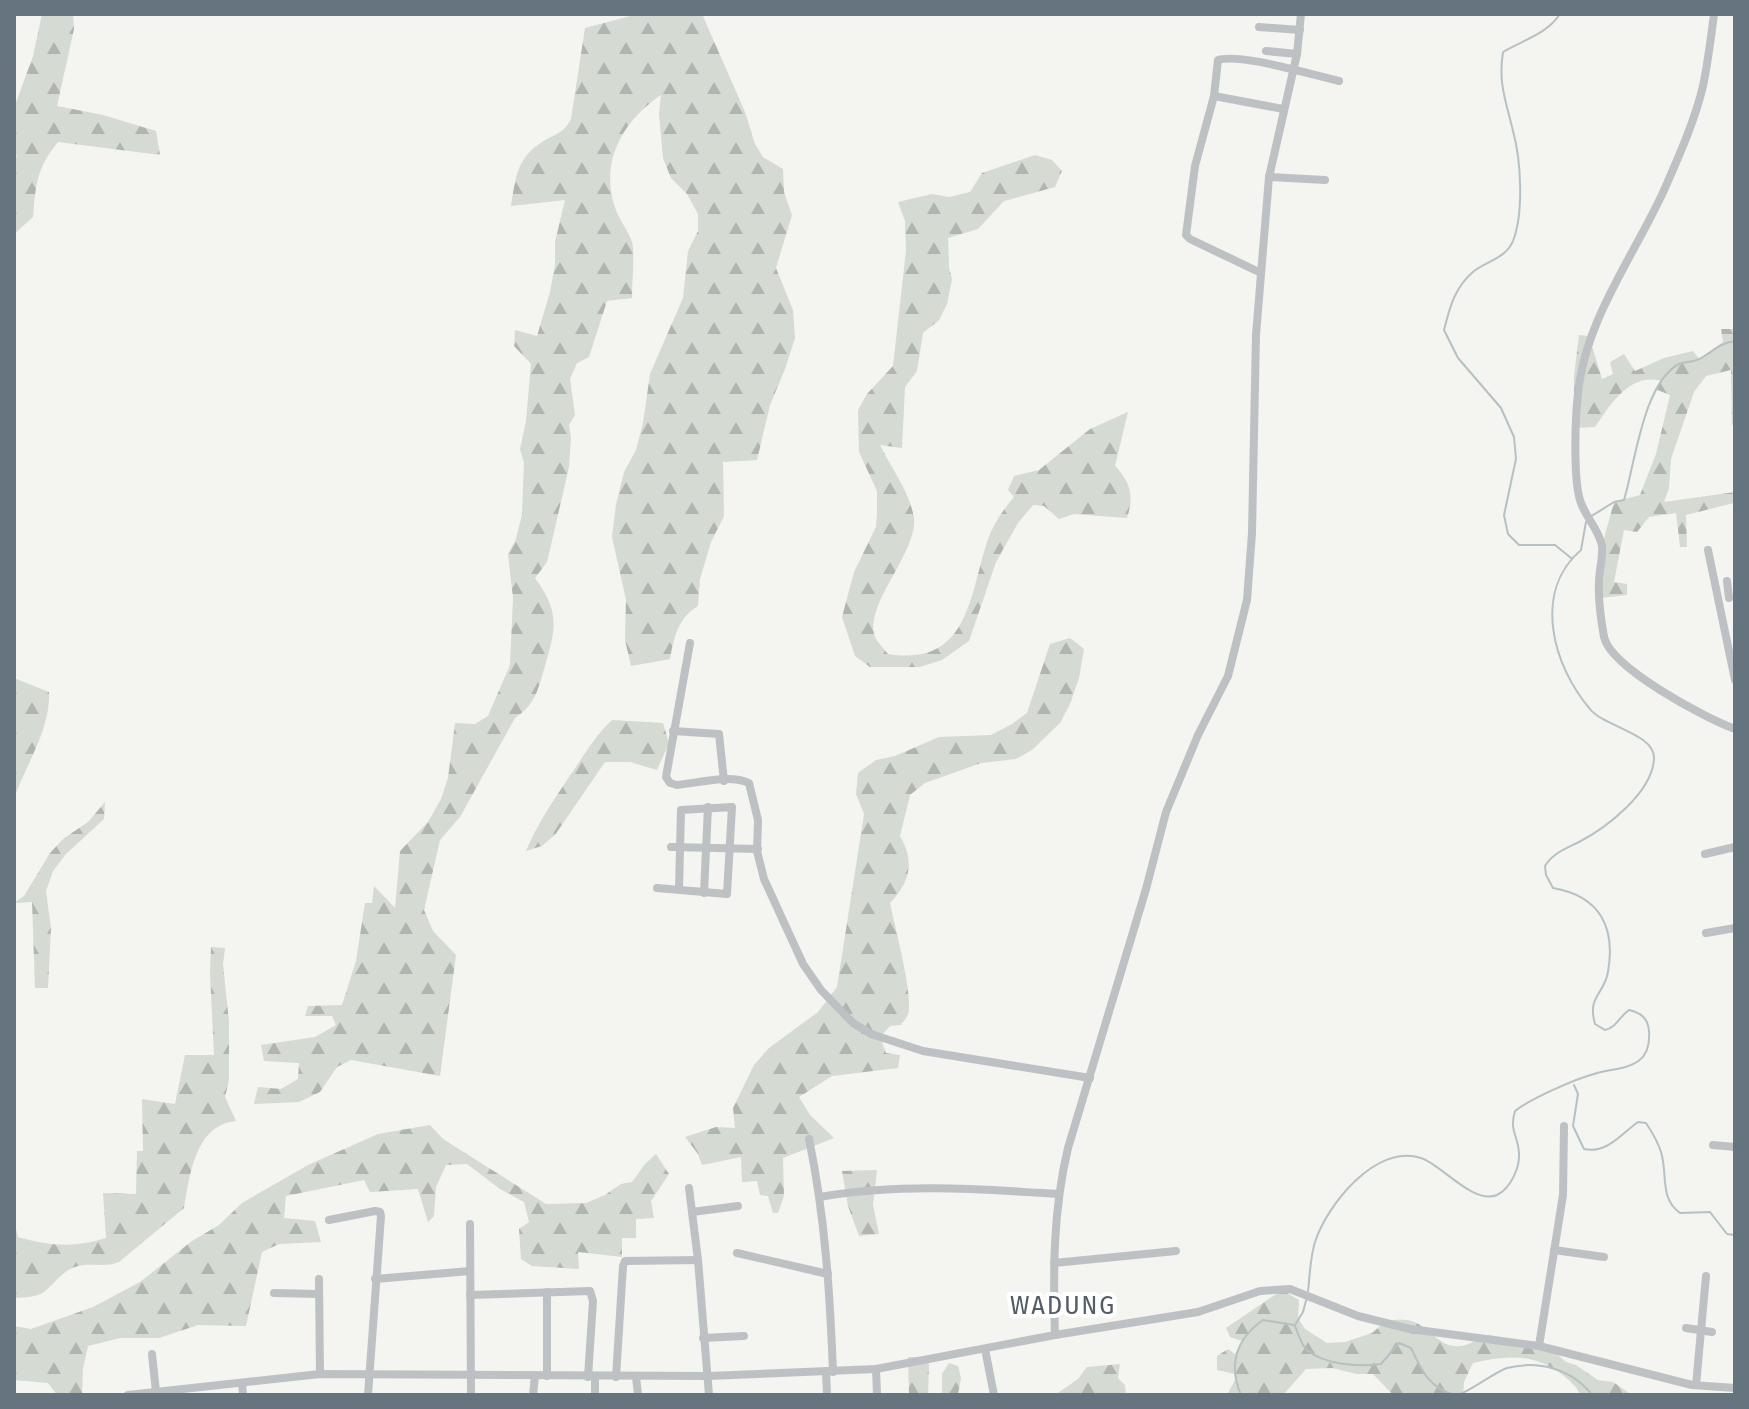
<svg xmlns="http://www.w3.org/2000/svg" width="1749" height="1409" viewBox="0 0 1749 1409" font-family="'Fira Sans Condensed',sans-serif">
  <style>
    .forest { fill: url(#forest-firs) }
    .lines { fill: none; stroke-linecap: round; stroke-linejoin: round }
    .stream { stroke: #b6c1c4; stroke-width: 2 }
    .street { stroke: #bdc1c4; stroke-width: 8 }
    .labels { text-anchor: middle; dominant-baseline: central; stroke-width: 8; stroke-linejoin: round; paint-order: stroke }
    .quarter-label { font-size: 26px; letter-spacing: 2px; fill: #535d65; stroke: #fff }
  </style>
  <defs>
    <pattern id="forest-firs" width="22" height="20" patternUnits="userSpaceOnUse" patternTransform="scale(2)"><rect width="22" height="20" fill="#d5dad2"/><path d="M5 1l3.5 6h-7zM16 11l3.5 6h-7z" fill="#b1b5b0"/></pattern>
  </defs>
  <rect width="100%" height="100%" fill="#f4f4f0"/>
  <g class="forest">
    <path d="M42,14H73L74,29L57,106L103,115L156,131L160,155L58,142C36,169 36,184 33,217L14,234V162L17,155L14,153V108L33,56Z"/>
    <path d="M638,14H702L745,112L755,144L763,157L783,169L784,192L792,215L776,268L793,310L795,338L785,369L770,405L757,460L723,462L724,516L711,542L700,579L698,606C678,618 674,637 670,659L631,666L625,640L626,600L612,537L616,505L624,472L636,450L643,423L650,374L683,298L688,251L698,231V214L687,194L671,178L663,158L659,114L661,95C620,123 598,166 617,213C622,224 632,236 633,247C634,264 632,281 632,298L607,301L589,357L577,363L570,379L575,415L569,425L571,438L569,467L547,562L535,578C560,612 556,628 545,666C538,689 536,704 515,718L460,817L440,840L424,910L433,931L456,955L440,1076L351,1060L337,1067L320,1092L299,1102L254,1104L258,1087L281,1089L298,1079L299,1063L264,1061L261,1045L315,1037L336,1025L332,1016H305L308,1006L342,1005L356,961L365,903H372L374,886L395,908L400,851L428,822L441,799L448,778L455,723L475,724L488,716L510,665L513,598L508,554L516,539L522,515L524,463L520,449L526,421L531,364L514,346L515,330L537,336L550,292L555,265V242L565,200L511,206C516,175 517,156 547,139C559,133 564,132 571,119L585,28Z"/>
    <path d="M1035,155L1052,160L1062,171L1055,187L1004,201L978,229L948,238L949,268L952,279L947,304L939,320L923,333L917,371L905,387L902,448L880,445C891,468 910,492 914,518C918,553 860,609 876,639C879,644 884,649 888,654C969,667 969,596 988,539C994,523 1003,510 1014,497L1008,490L1014,476L1039,470L1090,429L1128,412L1115,466C1131,482 1134,497 1127,518L1074,514L1059,519L1044,506L1033,505L1018,523L996,562L969,641L942,660L920,667H870L855,656L842,617L854,572L876,527L877,513V491L859,452L858,410L867,394L893,366L906,251L905,221L898,202L932,194L949,197L970,192L982,173Z"/>
    <path d="M1721,329H1735V424L1732,425L1731,370L1706,376L1694,392L1671,459L1669,488L1664,502L1735,492L1734,503L1686,515L1687,547H1680L1676,513L1649,517L1637,532L1624,530L1614,582L1627,584V595L1600,598L1602,546L1614,502L1640,495L1656,454L1670,395L1655,389L1661,381C1630,372 1610,405 1595,427L1574,428V376L1579,335L1589,336L1602,379L1613,374L1610,362L1624,354L1635,371L1664,358L1693,351L1699,359L1723,342Z"/>
    <path d="M1070,638L1084,649L1079,678L1070,704L1060,723L1032,750L1016,759L981,763L925,783L910,795L900,836C915,862 910,882 890,903C894,923 914,998 908,1014C907,1018 903,1021 901,1025L890,1026L880,1037L886,1053L900,1055L898,1068L832,1076L799,1097L810,1115L834,1138L783,1158L784,1196L778,1213H773L768,1196L760,1195L757,1181L742,1182L741,1157L702,1165L698,1154L685,1137L716,1127L735,1128L733,1108L754,1065L769,1048L818,1012L837,987L864,814L856,794L858,773L876,760L895,756L939,737L991,735L1012,724L1027,713L1050,644Z"/>
    <path d="M14,678L49,692C51,728 26,765 14,798Z"/>
    <path d="M612,720L663,723L669,743L657,770L630,762H605L555,835L542,846L526,851C537,825 551,804 567,780C582,759 593,738 612,720Z"/>
    <path d="M105,802L104,819L66,854L53,871L46,891L51,928L48,988H35L32,902L14,903L24,896L50,853L63,839L88,822Z"/>
    <path d="M211,947L225,948L223,964L229,1022V1080L225,1097L236,1121C195,1125 190,1175 184,1208L119,1262C104,1268 90,1262 75,1267C61,1272 55,1283 45,1291C37,1298 24,1297 14,1298V1221L18,1237C49,1246 75,1248 106,1238L103,1193L136,1194L137,1151H143L142,1099L175,1104L185,1055H214L210,973Z"/>
    <path d="M430,1125L443,1139L546,1204L586,1203L605,1195L621,1184L632,1182L645,1164L656,1154L669,1174L651,1201L654,1218L636,1219V1238H622V1257L578,1252L579,1269L532,1266L521,1259L519,1229L529,1222L524,1202L500,1189L467,1164L446,1165L436,1187L434,1216L428,1222L418,1189L370,1192L364,1180L286,1196L284,1218L315,1221L321,1242L279,1244L262,1252L246,1326L198,1325L159,1338H120L88,1346L83,1368L82,1395H57L48,1383L14,1380V1326L31,1329L93,1307L140,1282L192,1241L219,1225L242,1203L308,1165L378,1134Z"/>
    <path d="M877,1170L873,1205L879,1234L859,1236L848,1206L842,1171Z"/>
    <path d="M1282,1290L1299,1300L1298,1318L1305,1329L1327,1343L1345,1342L1372,1333L1386,1321C1394,1320 1404,1319 1411,1321C1428,1325 1436,1344 1454,1346C1469,1348 1477,1337 1490,1335L1550,1348L1566,1362L1576,1365L1598,1380L1613,1382L1632,1395H1580C1577,1386 1571,1382 1564,1376C1536,1353 1506,1355 1473,1363L1464,1382L1463,1395H1393L1373,1374H1357L1332,1368L1306,1369L1283,1395H1227L1235,1380V1374L1217,1370V1356L1228,1349L1235,1354L1242,1341L1230,1337L1226,1328Z"/>
    <path d="M908,1357H917L929,1364L928,1395H909Z"/>
    <path d="M949,1363L958,1366L961,1378L958,1395H942V1374Z"/>
    <path d="M1120,1364L1118,1378L1125,1385L1126,1395H1055L1078,1379L1087,1367Z"/>
  </g>
  <g class="lines">
    <g class="stream">
      <path d="M1560,14C1547,34 1523,40 1503,52C1498,84 1506,101 1513,131C1521,160 1524,213 1513,241C1506,258 1487,261 1474,271C1455,287 1450,306 1444,330L1458,358L1501,408L1514,437L1516,459L1504,515L1508,534L1519,545H1555L1571,558"/>
      <path d="M1590,517L1614,502L1624,500C1635,464 1643,383 1679,364C1684,362 1691,362 1697,360C1711,354 1718,343 1735,341"/>
      <path d="M1574,1085L1578,1094L1573,1126L1584,1149C1607,1154 1621,1134 1638,1122L1646,1123C1652,1132 1658,1142 1661,1152C1668,1174 1659,1198 1680,1213L1710,1212L1727,1234L1735,1235"/>
      <path d="M1308,1291C1310,1275 1310,1258 1315,1242C1327,1205 1376,1143 1421,1158C1441,1164 1473,1205 1497,1195C1511,1188 1520,1167 1519,1153C1518,1135 1509,1131 1515,1111C1530,1099 1575,1079 1594,1074C1620,1066 1652,1071 1649,1031C1648,1018 1641,1013 1629,1010C1619,1017 1617,1027 1605,1030L1595,1024C1587,996 1604,995 1608,972C1616,926 1599,896 1553,888L1546,875L1545,866C1553,853 1565,849 1579,842C1606,828 1652,793 1654,759C1656,734 1604,727 1590,709C1553,666 1532,592 1581,550L1586,522"/>
      <path d="M1295,1325L1303,1312L1307,1297"/>
      <path d="M1295,1326C1298,1333 1301,1345 1307,1350C1325,1365 1359,1367 1381,1364L1399,1343L1411,1348C1422,1371 1429,1388 1455,1395"/>
      <path d="M1241,1395C1228,1365 1236,1339 1263,1320L1294,1325"/>
      <path d="M1458,1395C1474,1389 1495,1372 1507,1368C1539,1360 1572,1369 1592,1395"/>
    </g>
    <g class="street">
      <path d="M1714,14C1711,38 1708,62 1703,86C1695,120 1679,156 1665,188C1635,255 1585,319 1578,394C1575,418 1573,483 1581,503C1587,519 1599,530 1602,546C1603,559 1599,570 1599,582C1598,599 1601,620 1604,637C1611,668 1705,718 1735,729"/>
      <path d="M1259,27L1300,30"/>
      <path d="M1266,51L1297,54"/>
      <path d="M1214,96L1283,109"/>
      <path d="M1269,177L1325,180"/>
      <path d="M1261,273L1190,239L1186,235L1195,166L1214,96L1218,60C1241,53 1313,75 1339,81"/>
      <path d="M1708,550L1735,680"/>
      <path d="M1727,581L1729,598"/>
      <path d="M690,643L666,777L670,783L677,785C698,783 730,774 749,783L758,820L757,851L764,879L803,964L821,990L853,1023L871,1034L923,1051L1090,1078"/>
      <path d="M673,731L719,734L724,781"/>
      <path d="M671,847L758,849"/>
      <path d="M1705,854L1735,847"/>
      <path d="M657,888L727,894L732,807L681,810L679,889"/>
      <path d="M704,893L708,807"/>
      <path d="M1706,933L1735,928"/>
      <path d="M809,1139C825,1216 830,1294 833,1372"/>
      <path d="M1713,1145L1735,1147"/>
      <path d="M689,1188L698,1260L709,1395"/>
      <path d="M820,1197C900,1183 979,1189 1059,1194"/>
      <path d="M692,1212L738,1206"/>
      <path d="M329,1220L375,1211L380,1212L381,1216L368,1395"/>
      <path d="M470,1224L471,1395"/>
      <path d="M1554,1250L1604,1257"/>
      <path d="M737,1253L828,1274"/>
      <path d="M1054,1263L1176,1251"/>
      <path d="M319,1279L320,1374"/>
      <path d="M375,1279L470,1271"/>
      <path d="M274,1293L319,1294"/>
      <path d="M470,1295L590,1291L593,1301L588,1377"/>
      <path d="M1686,1328L1712,1332"/>
      <path d="M1055,1335C1053,1271 1053,1211 1068,1148L1146,889L1166,812L1198,735L1228,676L1247,600L1252,533L1256,335L1269,177L1297,54L1301,14"/>
      <path d="M703,1338L744,1336"/>
      <path d="M1539,1346L1563,1195L1564,1126"/>
      <path d="M985,1349L994,1395"/>
      <path d="M152,1354L156,1392"/>
      <path d="M876,1369L877,1395"/>
      <path d="M826,1372L827,1395"/>
      <path d="M547,1376V1292"/>
      <path d="M616,1377L623,1266L625,1261L698,1260"/>
      <path d="M636,1377L638,1395"/>
      <path d="M242,1383L243,1395"/>
      <path d="M1696,1385L1706,1276"/>
      <path d="M128,1395L320,1374L708,1376L876,1369L1055,1335L1198,1312L1260,1291L1290,1289L1358,1316L1410,1329L1539,1346L1692,1385L1735,1388"/>
      <path d="M533,1395L535,1376"/>
      <path d="M595,1395V1377"/>
    </g>
  </g>
  <g class="labels">
    <g class="quarter-label">
      <text x="1063" y="1305">WADUNG</text>
    </g>
  </g>
  <rect width="1749" height="1409" fill="none" stroke="#66747f" stroke-width="32"/>
</svg>
